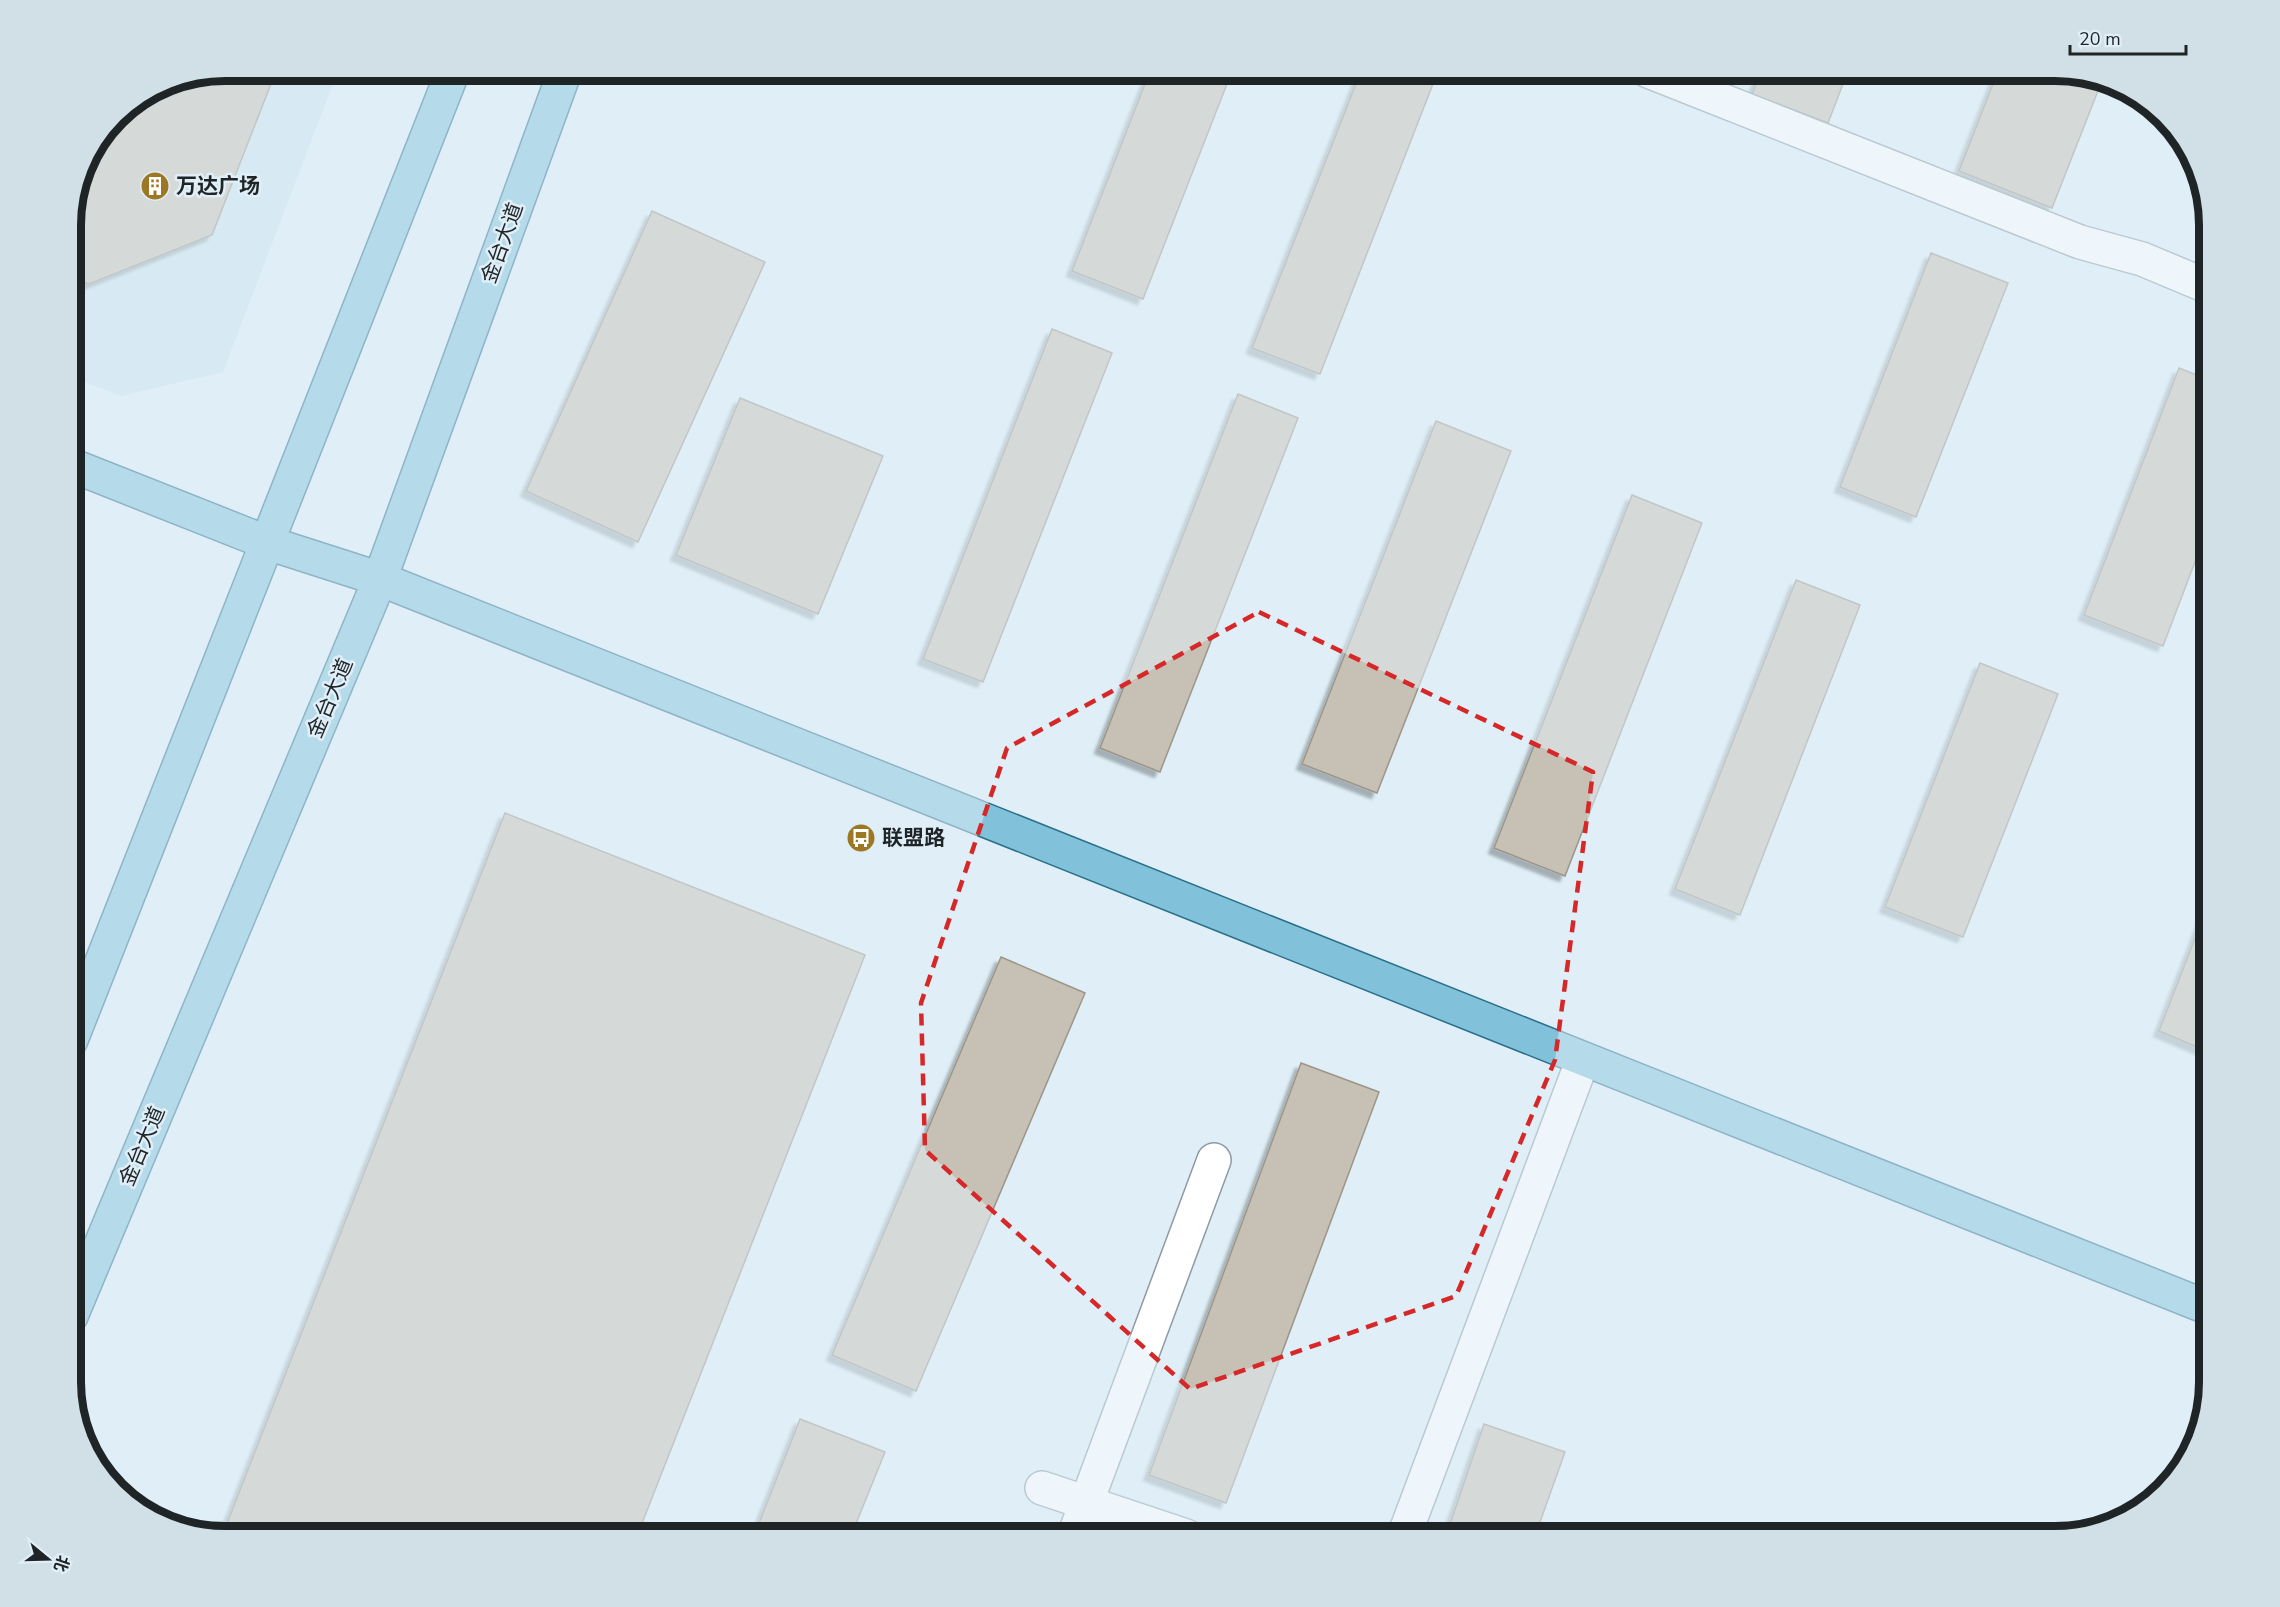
<svg xmlns="http://www.w3.org/2000/svg" width="2280" height="1607" viewBox="0 0 2280 1607" font-family="'Nunito Sans','Noto Sans SC',sans-serif">
  <style>
    .built { fill: #cde4ef }
    .building { fill: #c7c0b4; stroke: #9c9689; stroke-width: 1.5; filter: url(#shadow) }
    .lines { fill: none; stroke-linecap: round; stroke-linejoin: round }
    .minor-casing { stroke: #8d9ba2; stroke-width: 36 }
    .major-casing { stroke: #296f8b; stroke-width: 36 }
    .minor { stroke: #fff; stroke-width: 33 }
    .major { stroke: #82c1da; stroke-width: 33 }
    .marked { fill: none; stroke: #d62828; stroke-width: 4.5; stroke-dasharray: 12 8; stroke-linejoin: round }
    .labels { text-anchor: middle; dominant-baseline: central; stroke-width: 5; stroke-linejoin: round; paint-order: stroke }
    .poi-label { font-size: 21px; font-weight: bold; fill: #1f2427; stroke: #e0eff7; text-anchor: start }
    .street-label { font-size: 21px; fill: #1f2427; stroke: #e0eff7 }
    .rim { fill: none; stroke: #1f2427; stroke-width: 8 }
  </style>
  <defs>
    <filter id="shadow"><feDropShadow dx="-5.5" dy="5.5" stdDeviation="1.5" flood-color="#0004"/></filter>
  </defs>
  <rect width="100%" height="100%" fill="#e0eff7"/>
  <path class="built" d="M225,71H338L223,372L121,396L71,377V215L87,157L123,109L167,82Z"/>
  <g class="building">
    <path d="M225,70L276,71L212,235L89,284L71,278V215L87,157L123,109L167,82Z"/>
    <path d="M1150,71H1232L1143,299L1072,271Z"/>
    <path d="M1361,71H1438L1320,374L1252,348Z"/>
    <path d="M1761,71H1848L1828,123L1752,94Z"/>
    <path d="M1998,71H2055L2103,78L2052,208L1959,171Z"/>
    <path d="M652,211L765,262L638,542L526,491Z"/>
    <path d="M1931,253L2008,283L1916,517L1840,487Z"/>
    <path d="M1052,329L1112,353L983,682L923,659Z"/>
    <path d="M2179,368L2209,380V525L2163,646L2084,615Z"/>
    <path d="M1238,394L1298,418L1160,772L1100,748Z"/>
    <path d="M740,398L883,456L818,614L676,555Z"/>
    <path d="M1436,421L1511,451L1377,793L1302,764Z"/>
    <path d="M1632,495L1702,523L1565,876L1494,848Z"/>
    <path d="M1796,580L1860,605L1740,915L1675,889Z"/>
    <path d="M1980,663L2058,694L1963,937L1885,907Z"/>
    <path d="M505,813L865,955L637,1536H222Z"/>
    <path d="M2209,902V1052L2159,1031Z"/>
    <path d="M1001,957L1085,993L916,1391L832,1355Z"/>
    <path d="M1301,1063L1379,1092L1226,1503L1149,1475Z"/>
    <path d="M800,1419L885,1452L851,1536H754Z"/>
    <path d="M1484,1424L1565,1452L1535,1536H1446Z"/>
  </g>
  <g class="lines">
    <g class="minor-casing">
      <g id="minor">
        <path d="M1648,71L2080,242L2142,259L2209,287"/>
        <path d="M1042,1488L1186,1536"/>
        <path d="M1074,1536L1214,1160"/>
        <path d="M1404,1536L1583,1059"/>
      </g>
    </g>
    <g class="major-casing">
      <g id="major">
        <path d="M71,465L268,543L380,579L2209,1308"/>
        <path d="M71,1040L453,71"/>
        <path d="M71,1316L380,579L565,71"/>
      </g>
    </g>
    <use href="#minor" class="minor"/>
    <use href="#major" class="major"/>
  </g>
  <path d="M0 0H2280V1607H0ZM1259,612L1593,772L1555,1060L1456,1296L1190,1389L925,1150L921,1003L1007,748Z" fill="#e0eff7" fill-opacity=".55" fill-rule="evenodd"/>
  <path class="marked" d="M1259,612L1593,772L1555,1060L1456,1296L1190,1389L925,1150L921,1003L1007,748Z"/>
  <defs>
    <g id="building-disc" transform="scale(1.5)"><circle r="9.5" fill="#9c7824" stroke="#e0eff7"/><path d="M-4-6H4V6H1V3H-1V6H-4ZM-2.5-4.3h1.7v1.8h-1.7ZM.8-4.3h1.7v1.8H.8ZM-2.5-1h1.7V.8h-1.7ZM.8-1h1.7V.8H.8Z" fill="#fff"/></g>
    <g id="bus-disc" transform="scale(1.5)"><circle r="9.5" fill="#9c7824" stroke="#e0eff7"/><path d="M-5-6H5V4H4V6H2V4H-2V6H-4V4H-5ZM-3.5-4V0h7V-4ZM-3.5 1.2v1.5H-2V1.2ZM2 1.2v1.5H3.5V1.2Z" fill="#fff"/></g>
  </defs>
  <g fill-rule="evenodd">
    <use href="#building-disc" x="155" y="186"/>
    <use href="#bus-disc" x="861" y="838"/>
  </g>
  <g class="labels">
    <g class="poi-label">
      <text x="176" y="186">万达广场</text>
      <text x="882" y="838">联盟路</text>
    </g>
    <g class="street-label">
      <text transform="translate(502 243) rotate(-70)">金台大道</text>
      <text transform="translate(330 698) rotate(-67)">金台大道</text>
      <text transform="translate(142 1146) rotate(-67)">金台大道</text>
    </g>
  </g>
  <path d="M0 0H2280V1607H0ZM225 81H2055A144 144 0 0 1 2199 225V1382A144 144 0 0 1 2055 1526H225A144 144 0 0 1 81 1382V225A144 144 0 0 1 225 81Z" fill="#d1dfe6" fill-rule="evenodd"/>
  <path class="rim" d="M225 81H2055A144 144 0 0 1 2199 225V1382A144 144 0 0 1 2055 1526H225A144 144 0 0 1 81 1382V225A144 144 0 0 1 225 81Z"/>
  <g transform="translate(48 1559) rotate(109)" stroke="#e0eff7" stroke-width="4.5" paint-order="stroke">
  <path d="M0-4.5L10 22L0 15L-10 22Z" fill="#1f2427"/>
  <text y="-9" font-size="16" font-weight="bold" text-anchor="middle" fill="#1f2427">北</text>
  </g>
  <path d="M2070 45v9h116v-9" fill="none" stroke="#1f2427" stroke-width="3"/>
  <text x="2079" y="45" font-size="18" fill="#1f2427" stroke="#e0eff7" stroke-width="4.5" paint-order="stroke">20 m</text>
</svg>
